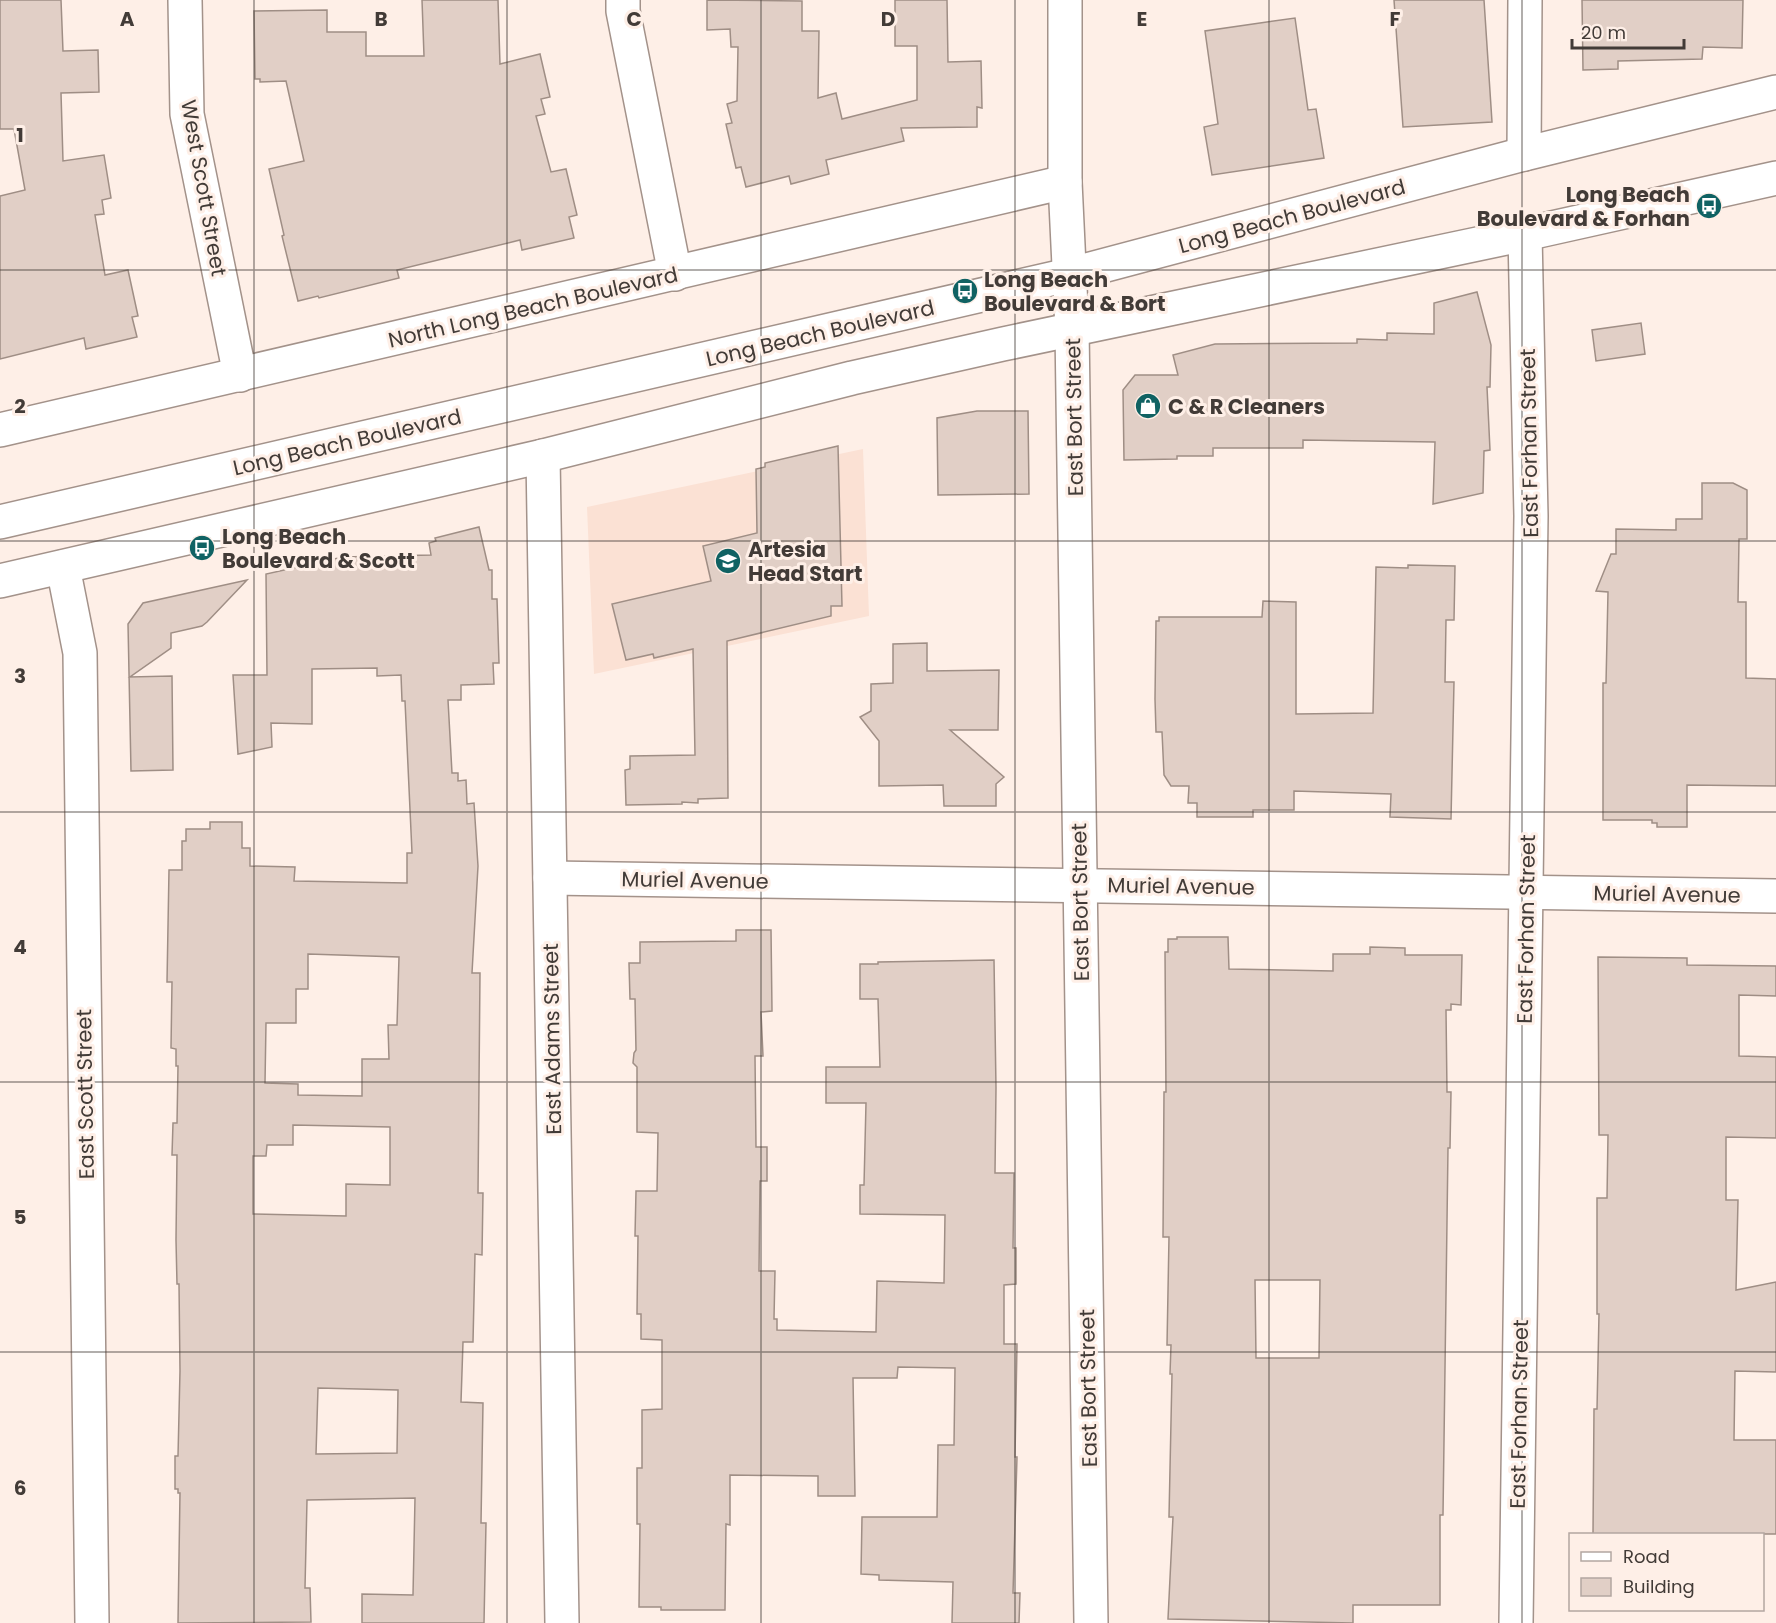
<svg xmlns="http://www.w3.org/2000/svg" width="1776" height="1623" viewBox="0 0 1776 1623" font-family="Poppins,sans-serif">
  <style>
    .built { fill: #fbe1d4 }
    .building { fill: #e1cfc6; stroke: #9f8e85; stroke-width: 1.5; fill-rule: evenodd }
    .lines { fill: none; stroke-linecap: round; stroke-linejoin: round }
    .minor-casing { stroke: #a3928a; stroke-width: 36 }
    .major-casing { stroke: #a3928a; stroke-width: 36 }
    .minor { stroke: #fff; stroke-width: 33 }
    .major { stroke: #fff; stroke-width: 33 }
    .grid { fill: none; stroke: #423b37; stroke-width: 1.5; stroke-opacity: 0.55 }
    .labels { text-anchor: middle; dominant-baseline: central; stroke-width: 6; stroke-linejoin: round; paint-order: stroke }
    .street-label { font-size: 21px; fill: #423b37; stroke: #feefe7 }
    .poi-label { font-size: 21px; font-weight: bold; fill: #423b37; stroke: #feefe7; text-anchor: start }
    .grid-label { font-size: 20px; text-anchor: middle; font-weight: bold; fill: #423b37; stroke: #feefe7; stroke-width: 6; stroke-linejoin: round; paint-order: stroke }
  </style>
  <rect width="100%" height="100%" fill="#feefe7"/>
  <path class="built" d="M863,449L869,616L594,674L587,507Z"/>
  <g class="building">
    <path d="M0,0H61L63,51L98,50L99,92L61,93L63,161L104,155L111,198L102,200L104,214L95,215L105,275L128,270L138,316L132,317L137,337L86,349L84,338L0,359V196L25,190L14,129H0Z"/>
    <path d="M422,0H498L500,64L540,54L550,97L541,99L545,114L536,116L551,172L566,169L577,215L569,217L574,238L522,250L520,240L397,270L399,278L319,298L318,296L298,301L282,236L284,235L269,169L304,161L286,81L260,82V79H255L254,11L327,10V32H366V56H424Z"/>
    <path d="M707,0L802,1V31H819L818,98L836,93L842,119L917,100V46H895V0H947L948,62L981,61L982,108L977,107V127L901,128L904,141L826,160L829,174L791,184L789,176L746,187L741,167L736,168L726,124L732,123L727,104L737,101L738,47H731L730,29L707,30Z"/>
    <path d="M1394,0H1484L1492,122L1403,127Z"/>
    <path d="M1582,0H1743L1742,48L1703,47L1702,59L1618,61V69L1583,70Z"/>
    <path d="M1295,18L1308,110L1316,109L1324,158L1212,175L1204,127L1218,124L1205,31Z"/>
    <path d="M1477,292L1491,345L1490,387H1487L1490,450L1484,451L1483,493L1433,504L1435,442L1303,440V448H1213V456H1177V459L1124,460L1123,390L1135,375H1178L1173,355L1215,344L1357,343V339L1387,340V333L1434,334V303Z"/>
    <path d="M1641,323L1645,354L1596,361L1592,330Z"/>
    <path d="M977,411H1028L1029,494L938,495L937,418Z"/>
    <path d="M838,446L842,606H831V616L727,641L728,798L698,799V803L682,802V804L626,805L625,770L630,769V756L695,755L693,649L654,658L653,654L626,660L612,604L711,581L703,546L757,533L756,469L765,467V463Z"/>
    <path d="M1702,483H1733L1747,490V539H1739L1738,602H1746V678L1776,679V786L1687,785V827H1657V823H1652V820H1603V683H1606L1608,592L1596,591L1611,554H1616V529L1676,530V519H1702Z"/>
    <path d="M479,527L489,570H492V599H497L499,663H493L494,684L461,685V700H448L452,773H458V781L466,780L467,804L474,803L478,866L472,973H480L478,1193H483L482,1255L475,1254L473,1342H463L461,1402L483,1403L481,1523H486L484,1623H362V1594L413,1595L415,1498L307,1500L305,1588H310L311,1622L178,1623L180,1493H178V1489H175V1456H178L180,1371L179,1284H177L176,1240L177,1155H172L173,1123H177L178,1066H176V1049L171,1048L172,982H167L169,870H182V841H186V829H210V822H242V848H250V866L295,867L294,881L407,883V853H412L405,701H402L401,675L377,676V668L312,669V724L271,723L272,747L238,754L233,675H267L266,574L343,557L431,555L429,543L436,541L435,538ZM308,954L399,957L397,1025H388L389,1059H362V1096L298,1095V1084L265,1083L266,1023H296V989H308ZM293,1125L390,1127V1185L346,1184V1216L253,1214V1156H266L267,1145H293ZM318,1388L398,1390L397,1453L316,1454Z"/>
    <path d="M1408,565L1455,566L1454,620H1446L1445,682H1454L1451,819L1390,817L1391,794L1294,791V810H1253V817H1197V803H1188L1189,786H1171L1164,775L1162,732H1156L1155,699L1156,621H1159V617H1262L1263,601L1296,602V714L1373,713L1376,567L1408,568Z"/>
    <path d="M247,580L207,622L202,626L171,633V648L130,677L172,676L173,770L131,771L128,624L143,603Z"/>
    <path d="M927,643V671L999,670L998,730H950L1004,777L996,784V806H944L943,785L879,786V741L860,717L871,711V684L893,683V644Z"/>
    <path d="M736,930H771L772,1011L761,1012L763,1056H755L756,1147H767V1181H760L759,1271H775L774,1319H777V1330L876,1332L877,1281L944,1283L945,1215L860,1214V1185H864L866,1103H826V1067H880L878,999H860V964H878V962L994,960L996,1088L995,1173H1014L1013,1248H1016V1284L1004,1285V1344H1017L1015,1457H1017L1013,1593H1020L1019,1623H952L953,1582L879,1580V1575L861,1574L862,1517H937L938,1445H954L955,1368L898,1367L897,1378H853L855,1496H818V1476L730,1475V1525L726,1524L725,1610H661V1607H639L640,1524H637V1468H642V1410L662,1409V1340L641,1339V1314H637L638,1236H635L636,1191H657L658,1133L637,1132V1067L633,1063L634,1053L636,1050L635,999H630L629,963H640V942L736,941Z"/>
    <path d="M1177,937H1228L1229,969L1333,971V954H1370V947L1405,948V955H1462L1461,1005L1451,1004V1010H1446L1447,1092H1451L1450,1148H1448L1443,1515H1440V1605H1353V1623L1168,1619L1173,1517H1169L1172,1374H1170L1171,1345H1167L1169,1237H1163L1164,1092H1166L1165,952H1168V939H1177ZM1255,1280H1320L1319,1358H1256Z"/>
    <path d="M1598,957L1687,958V965L1776,966V996L1739,995V1056L1776,1057V1138L1726,1137V1200H1738L1736,1290L1776,1282V1372L1735,1371L1734,1440H1776V1534H1593L1594,1409H1597L1599,1314H1597V1198H1607L1608,1135H1599Z"/>
  </g>
  <g class="lines">
    <g class="minor-casing">
      <g id="minor">
        <path d="M185,0L187,114L240,375"/>
        <path d="M623,0V11L675,274"/>
        <path d="M1065,0V182L1072,329L1091,1623"/>
        <path d="M1524,154L1525,0"/>
        <path d="M0,430L1065,182"/>
        <path d="M543,456L562,1623"/>
        <path d="M63,567L80,653L92,1623"/>
        <path d="M550,878L1776,896"/>
        <path d="M1516,1623L1531,516L1525,234"/>
      </g>
    </g>
    <g class="major-casing">
      <g id="major">
        <path d="M0,522L1068,275L1524,154L1776,92"/>
        <path d="M0,581L543,456L852,378L1003,344L1525,234L1776,178"/>
      </g>
    </g>
    <use href="#minor" class="minor"/>
    <use href="#major" class="major"/>
  </g>
  <path class="grid" d="M254,0V1623M507,0V1623M761,0V1623M1015,0V1623M1269,0V1623M1522,0V1623M0,270H1776M0,541H1776M0,812H1776M0,1082H1776M0,1352H1776"/>
  <defs>
    <g id="bus-disc" transform="scale(1.35)"><circle r="9.5" fill="#106263" stroke="#feefe7"/><path d="M-5-6H5V4H4V6H2V4H-2V6H-4V4H-5ZM-3.5-4V0h7V-4ZM-3.5 1.2v1.5H-2V1.2ZM2 1.2v1.5H3.5V1.2Z" fill="#fff"/></g>
    <g id="shop-disc" transform="scale(1.35)"><circle r="9.5" fill="#106263" stroke="#feefe7"/><path d="M-5-2.5h2.3a2.7 3.5 0 0 1 5.4 0H5L5.5 6h-11ZM-1.5-2.5h3a1.5 2.3 0 0 0-3 0Z" fill="#fff"/></g>
    <g id="school-disc" transform="scale(1.35)"><circle r="9.5" fill="#106263" stroke="#feefe7"/><path d="M0-5L7-2L0 1L-7-2ZM-4 1L0 2.5L4 1V4Q0 6-4 4Z" fill="#fff"/></g>
  </defs>
  <g fill-rule="evenodd">
    <use href="#bus-disc" x="1709" y="206"/>
    <use href="#bus-disc" x="965" y="291"/>
    <use href="#shop-disc" x="1148" y="406"/>
    <use href="#bus-disc" x="202" y="548"/>
    <use href="#school-disc" x="728" y="561"/>
  </g>
  <g class="labels">
    <g class="street-label">
      <text transform="translate(204 188) rotate(80)">West Scott Street</text>
      <text transform="translate(1292 216) rotate(-15)">Long Beach Boulevard</text>
      <text transform="translate(533 307) rotate(-13)">North Long Beach Boulevard</text>
      <text transform="translate(820 333) rotate(-13)">Long Beach Boulevard</text>
      <text transform="translate(1074 417) rotate(-91)">East Bort Street</text>
      <text transform="translate(347 442) rotate(-13)">Long Beach Boulevard</text>
      <text transform="translate(1529 443) rotate(-91)">East Forhan Street</text>
      <text transform="translate(695 880) rotate(1)">Muriel Avenue</text>
      <text transform="translate(1181 886) rotate(1)">Muriel Avenue</text>
      <text transform="translate(1667 894) rotate(1)">Muriel Avenue</text>
      <text transform="translate(1080 902) rotate(-91)">East Bort Street</text>
      <text transform="translate(1526 929) rotate(-89)">East Forhan Street</text>
      <text transform="translate(552 1039) rotate(-91)">East Adams Street</text>
      <text transform="translate(85 1094) rotate(-91)">East Scott Street</text>
      <text transform="translate(1088 1388) rotate(-91)">East Bort Street</text>
      <text transform="translate(1519 1414) rotate(-89)">East Forhan Street</text>
    </g>
    <g class="poi-label">
      <text x="1690" y="194" text-anchor="end">Long Beach<tspan x="1690" dy="24">Boulevard &amp; Forhan</tspan></text>
      <text x="984" y="279">Long Beach<tspan x="984" dy="24">Boulevard &amp; Bort</tspan></text>
      <text x="1168" y="406">C &amp; R Cleaners</text>
      <text x="222" y="536">Long Beach<tspan x="222" dy="24">Boulevard &amp; Scott</tspan></text>
      <text x="748" y="549">Artesia<tspan x="748" dy="24">Head Start</tspan></text>
    </g>
  </g>
  <g class="grid-label">
    <text x="127" y="26">A</text>
    <text x="381" y="26">B</text>
    <text x="634" y="26">C</text>
    <text x="888" y="26">D</text>
    <text x="1142" y="26">E</text>
    <text x="1395" y="26">F</text>
    <text x="20" y="142">1</text>
    <text x="20" y="413">2</text>
    <text x="20" y="683">3</text>
    <text x="20" y="954">4</text>
    <text x="20" y="1224">5</text>
    <text x="20" y="1495">6</text>
  </g>
  <rect x="1569" y="1533" width="195" height="78" fill="#feefe7" stroke="#b3a7a1" stroke-width="1.5"/>
  <rect x="1581" y="1552" width="30" height="9" fill="#ffffff" stroke="#b3a7a1" stroke-width="1.5"/>
  <text x="1623" y="1563" font-size="18" fill="#423b37">Road</text>
  <rect x="1581" y="1578" width="30" height="18" fill="#e1cfc6" stroke="#b3a7a1" stroke-width="1.5"/>
  <text x="1623" y="1593" font-size="18" fill="#423b37">Building</text>
  <path d="M1572 39v9h112v-9" fill="none" stroke="#423b37" stroke-width="3"/>
  <text x="1581" y="39" font-size="18" fill="#423b37" stroke="#feefe7" stroke-width="4.5" paint-order="stroke">20 m</text>
</svg>
